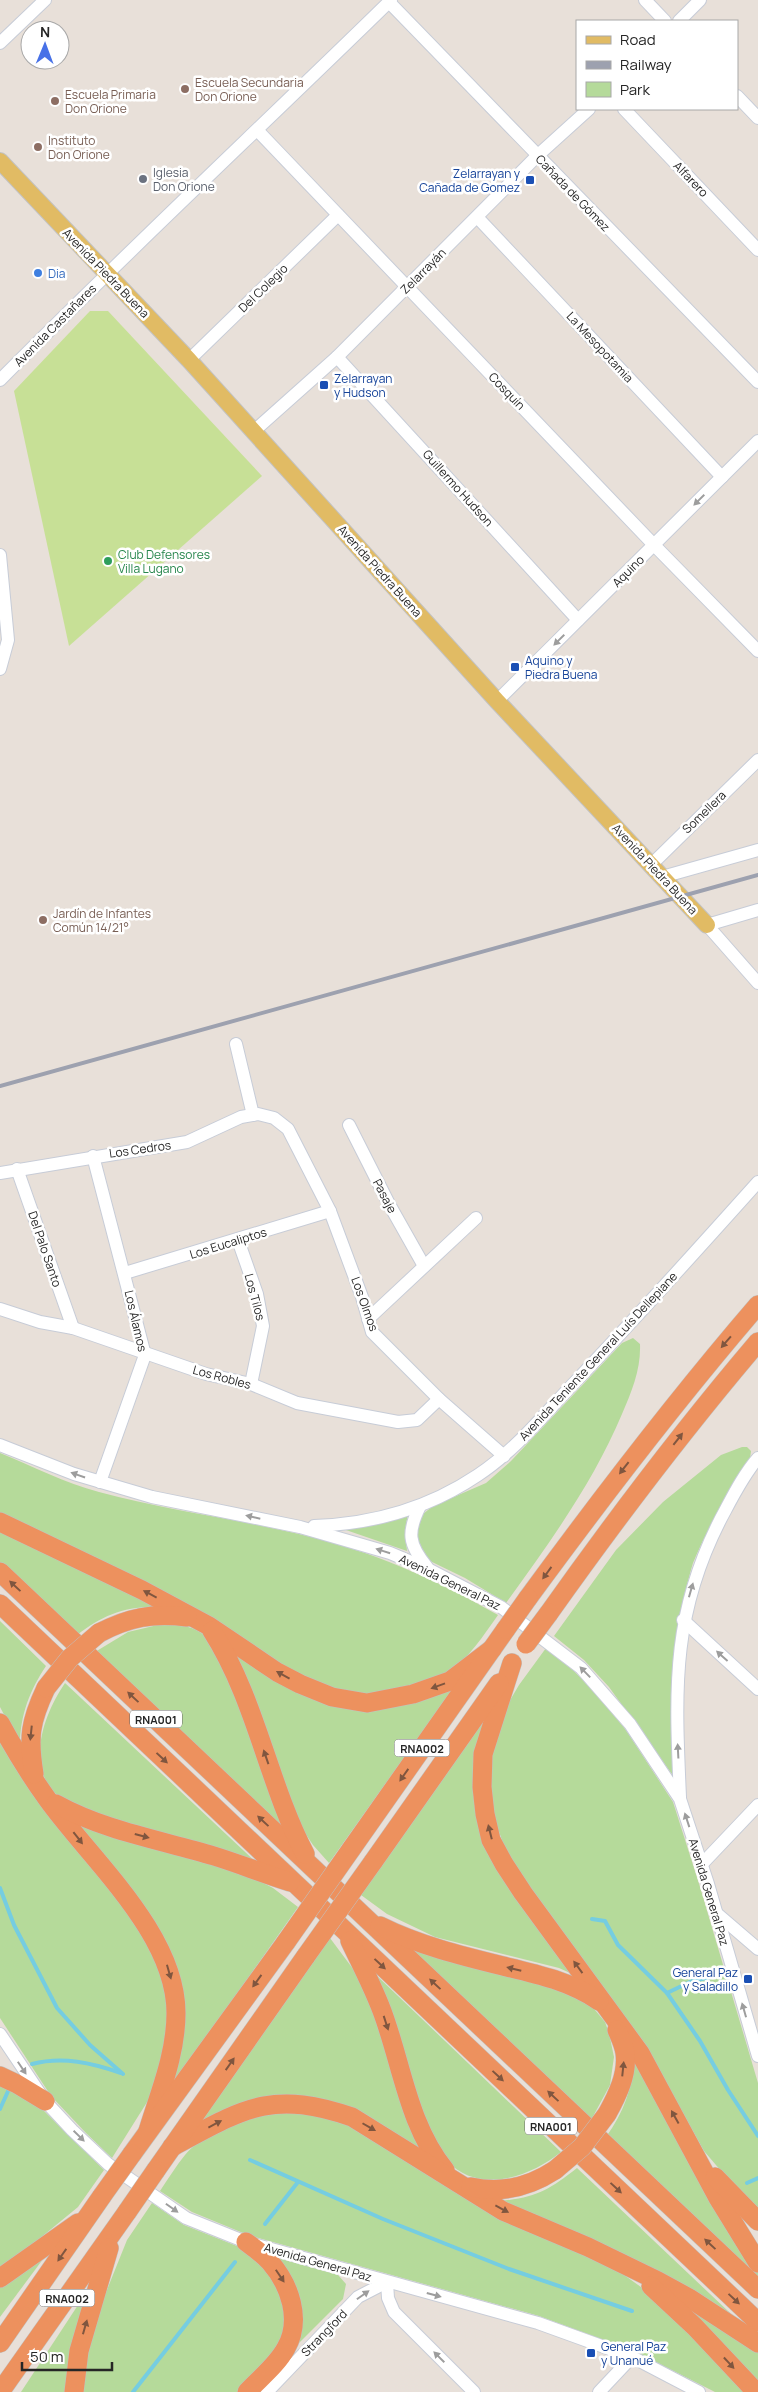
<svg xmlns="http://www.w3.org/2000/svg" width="758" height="2392" viewBox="0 0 758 2392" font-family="Manrope,sans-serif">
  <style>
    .green { fill: #b5da9a }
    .pitch { fill: #c7e096 }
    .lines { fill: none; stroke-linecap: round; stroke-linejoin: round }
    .stream { stroke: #75cde1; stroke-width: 4 }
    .minor-casing { stroke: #c7ccd7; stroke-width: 14 }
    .major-casing { stroke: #c2c2c2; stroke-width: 18 }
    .highway-casing { stroke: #c2c2c2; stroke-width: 20 }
    .minor { stroke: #fff; stroke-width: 12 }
    .major { stroke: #e1bb64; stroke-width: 16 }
    .highway { stroke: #ed915e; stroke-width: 19 }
    .rail { stroke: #9da1af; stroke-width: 4 }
    .highway-bridge-casing { stroke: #c2c2c2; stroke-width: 20; stroke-linecap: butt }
    .highway-bridge { stroke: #ed915e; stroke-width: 19 }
    .oneway { fill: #9d9d9d }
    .oneway2 { fill: #80563f }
    .education-dot { fill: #8d6e63; stroke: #fff; stroke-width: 2 }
    .worship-dot { fill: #6b7280; stroke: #fff; stroke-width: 2 }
    .transit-dot { fill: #1a4fb4; stroke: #fff; stroke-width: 2 }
    .shop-dot { fill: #3f7fe0; stroke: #fff; stroke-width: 2 }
    .leisure-dot { fill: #2e9e5b; stroke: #fff; stroke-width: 2 }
    .labels { text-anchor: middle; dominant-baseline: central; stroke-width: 5; stroke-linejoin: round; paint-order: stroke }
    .shield { fill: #fff; stroke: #676767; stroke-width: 1 }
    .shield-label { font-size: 11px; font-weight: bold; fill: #262626 }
    .education-label { font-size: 12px; fill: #785e54; stroke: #fff; text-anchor: start }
    .worship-label { font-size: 12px; fill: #5b616d; stroke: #fff; text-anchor: start }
    .transit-label { font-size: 12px; fill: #164399; stroke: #fff; text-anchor: start }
    .street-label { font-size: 12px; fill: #262626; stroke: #fff }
    .shop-label { font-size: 12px; fill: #366cbe; stroke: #fff; text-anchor: start }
    .leisure-label { font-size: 12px; fill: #27864d; stroke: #fff; text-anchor: start }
  </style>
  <rect width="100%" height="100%" fill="#e8e0d9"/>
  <g class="green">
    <path d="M633,1338L640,1344C641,1369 632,1391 622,1414C593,1483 550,1542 506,1603L465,1578L430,1561L421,1550L416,1539L417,1525L423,1514L433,1506L486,1483L511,1461L622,1343Z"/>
    <path d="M742,1447H747L751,1451L750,1459C730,1493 708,1526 693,1563C690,1572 688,1582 685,1592C669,1653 671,1714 674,1777L609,1687L584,1660L554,1636L616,1550L663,1502L721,1455Z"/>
    <path d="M0,1453C32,1466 65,1483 99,1492C165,1510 232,1518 299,1534C372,1551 433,1578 498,1615C483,1636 469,1658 448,1673C442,1677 433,1679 427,1682C382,1700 348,1696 304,1679L0,1515Z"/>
    <path d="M408,1514L405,1530L407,1551L343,1529Z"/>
    <path d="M0,1532L156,1607C125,1606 101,1616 77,1635L0,1562Z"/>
    <path d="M0,1621L46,1666C30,1690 20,1715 20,1745L0,1707Z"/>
    <path d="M162,1624C189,1625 199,1627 217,1648L289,1834L95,1652L128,1632Z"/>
    <path d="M546,1648L574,1671L598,1696L626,1730L673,1802L700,1887L758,2083V2211L739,2192L704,2151L643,2041L509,1860L491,1809L487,1758L498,1721L519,1685Z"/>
    <path d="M231,1649L330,1703L453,1689L329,1863L313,1845L297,1821Z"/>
    <path d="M65,1683L259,1865C220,1853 67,1815 49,1787C29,1754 46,1711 65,1683Z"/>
    <path d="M487,1715L478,1814L570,1973L559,1968L435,1937L387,1914L361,1895Z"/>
    <path d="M0,1730L131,1916L149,1944L167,1989L168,2038L149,2099L112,2158L86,2133L51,2096L0,2018Z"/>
    <path d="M72,1820L246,1874L273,1888L298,1907L164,2097L179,1983Z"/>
    <path d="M330,1938L362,1981L426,2155L360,2114L253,2100L230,2107L200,2123Z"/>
    <path d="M404,1943L549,1984L590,2004L605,2022L609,2033L614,2057L610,2085L590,2122Z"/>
    <path d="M374,1973L561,2152C530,2177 479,2195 447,2161C426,2139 416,2100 407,2071C396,2038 385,2006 374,1973Z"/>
    <path d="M634,2059L758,2272V2280L606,2137C624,2112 632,2089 634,2059Z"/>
    <path d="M0,2081L39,2106L104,2170L78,2207L0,2271Z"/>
    <path d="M279,2110L342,2119L613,2267L666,2305L749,2392H715L636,2352L539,2316L248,2235L192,2212L160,2191C168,2179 176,2166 185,2155C209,2127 245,2120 279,2110Z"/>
    <path d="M577,2168L747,2329L501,2201C537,2197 549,2190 577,2168Z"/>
    <path d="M152,2203L184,2225L242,2248L263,2265L285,2301L284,2337L276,2352L238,2392H81L90,2332L127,2240Z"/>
    <path d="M55,2243L0,2317V2286Z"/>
    <path d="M278,2258L338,2275L346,2284L343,2299L299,2343L302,2320Z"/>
    <path d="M99,2273L68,2392H21Z"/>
    <path d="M670,2295L758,2352V2386Z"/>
  </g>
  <path class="pitch" d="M90,311H108L262,476L69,646L14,391Z"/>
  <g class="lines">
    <g class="stream">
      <path d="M0,1888L14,1925L57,2008L90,2045L123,2074"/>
      <path d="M592,1919L605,1921L618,1945L667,1993L700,2041L728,2090L758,2136"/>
      <path d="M667,1993L692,1981L721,1975"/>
      <path d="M32,2064C63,2056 92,2063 121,2073"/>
      <path d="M0,2109L9,2089"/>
      <path d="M250,2160L383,2219L509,2269L632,2311"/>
      <path d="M747,2183L758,2178"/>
      <path d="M265,2224L298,2182"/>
      <path d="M133,2392L235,2262"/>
    </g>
    <g class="minor-casing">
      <g id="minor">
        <path d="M645,0L665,21"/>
        <path d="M389,2L758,382"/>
        <path d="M679,21L700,0"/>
        <path d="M0,43L45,0"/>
        <path d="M737,96L758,118"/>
        <path d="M624,109L758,250"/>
        <path d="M258,131L654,545L758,651"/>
        <path d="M477,217L722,477"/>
        <path d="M337,357L578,620"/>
        <path d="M189,360L338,215"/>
        <path d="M0,380C128,251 261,127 391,0"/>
        <path d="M254,431L337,357L537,156L589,109"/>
        <path d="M0,555L8,640L0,669"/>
        <path d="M497,701L758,441"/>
        <path d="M651,865L758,760"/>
        <path d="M662,877L758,850"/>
        <path d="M758,910L707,925L758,983"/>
        <path d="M236,1044L253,1115"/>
        <path d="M349,1125L389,1204L424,1266"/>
        <path d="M93,1156L145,1355L100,1482"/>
        <path d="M17,1169L73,1328"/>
        <path d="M0,1173L187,1142L241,1117L258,1114L274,1118L288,1129L330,1211L362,1297L372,1332L439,1399L504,1456"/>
        <path d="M238,1240L257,1294L263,1326L251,1384"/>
        <path d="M125,1273L330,1211"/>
        <path d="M0,1309L40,1322L73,1328L206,1374L251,1384L297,1403L398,1422L417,1420L439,1399"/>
        <path d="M368,1319L476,1218"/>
        <path d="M0,1445L74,1474L152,1497L300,1527L390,1553L428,1569L501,1607L581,1668L630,1724L680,1799L708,1884L758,2056"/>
        <path d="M420,1506C407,1532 408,1544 427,1567"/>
        <path d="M314,1526C372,1524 429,1508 478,1475C516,1450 545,1413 576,1381C638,1316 698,1249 758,1182"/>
        <path d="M683,1620L758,1689"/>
        <path d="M680,1797C675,1687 671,1609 726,1509C735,1492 745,1473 758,1458"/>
        <path d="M701,1865L758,1805"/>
        <path d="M715,1912L758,1949"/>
        <path d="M0,2034L45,2101L72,2130L108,2164L186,2218L246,2242L538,2323L632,2357L699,2392"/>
        <path d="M387,2282L388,2298L394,2312L474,2392"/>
        <path d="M267,2392L358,2297L387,2282"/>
        <path d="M599,2392L632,2357"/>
      </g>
    </g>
    <g class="major-casing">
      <path id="major" d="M0,161L189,360L497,701L707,925"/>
    </g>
    <g class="highway-casing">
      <g id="highway">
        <path d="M0,1522L142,1590L209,1626L277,1672L300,1684L332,1697L367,1703L413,1694L450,1681L492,1649"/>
        <path d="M0,1572L758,2289"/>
        <path d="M528,1598C602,1497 677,1399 758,1305"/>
        <path d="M0,1604L758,2322"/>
        <path d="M549,1613C615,1520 684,1429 758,1342"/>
        <path d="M212,1631C256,1700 268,1783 305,1854"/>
        <path d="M99,1633C130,1617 152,1613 187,1617"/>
        <path d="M512,1663L483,1754L482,1787L485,1814L491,1840L504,1864L523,1893L640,2053L718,2198L758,2263"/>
        <path d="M0,1723C14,1749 30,1775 48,1800C92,1861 176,1934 176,2013C176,2054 160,2092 148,2131"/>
        <path d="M34,1774C28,1737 30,1722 46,1688"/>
        <path d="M56,1804C105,1831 161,1840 214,1856C240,1864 264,1874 290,1882"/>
        <path d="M352,1848L506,1629"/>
        <path d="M373,1862L499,1683"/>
        <path d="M380,1926C418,1945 462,1956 503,1966C537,1974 569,1981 599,2001"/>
        <path d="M350,1941C361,1964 373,1987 382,2011C402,2064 408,2125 445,2170"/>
        <path d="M0,2076L17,2084L45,2101"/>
        <path d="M607,2114C617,2096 628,2074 625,2053C624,2045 620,2037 617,2030"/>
        <path d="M172,2147C243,2109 271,2089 352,2117L503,2211L588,2247L658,2281L689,2298L758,2343"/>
        <path d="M132,2154L286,1942"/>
        <path d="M156,2170L306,1956"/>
        <path d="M715,2177L758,2221"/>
        <path d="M471,2187C502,2194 529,2187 555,2170"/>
        <path d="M246,2242C254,2248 263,2254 270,2262C290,2285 302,2320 286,2348C277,2365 260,2378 247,2392"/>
        <path d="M0,2278L78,2223"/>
        <path d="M651,2286L695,2327L756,2392"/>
        <path d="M0,2343L102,2196"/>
        <path d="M0,2392L127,2212"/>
        <path d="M74,2392L79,2351L109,2248"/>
      </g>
    </g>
    <use href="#minor" class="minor"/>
    <use href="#major" class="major"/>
    <use href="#highway" class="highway"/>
    <path class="rail" d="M0,1086L758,875"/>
    <g class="highway-bridge-casing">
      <g id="highway-bridge">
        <path d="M506,1629L528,1598"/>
        <path d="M526,1644L549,1613"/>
        <path d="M46,1688L70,1658L99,1633"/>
        <path d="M286,1942L352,1848"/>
        <path d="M306,1956L373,1862"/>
        <path d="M555,2170L582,2147L607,2114"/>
        <path d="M102,2196L132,2154"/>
        <path d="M127,2212L156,2170"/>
      </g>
    </g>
    <use href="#highway-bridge" class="highway-bridge"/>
  </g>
  <defs><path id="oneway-solid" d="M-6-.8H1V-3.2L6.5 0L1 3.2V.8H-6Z" transform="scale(1.25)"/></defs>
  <g class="oneway">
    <use href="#oneway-solid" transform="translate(699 500) rotate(135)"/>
    <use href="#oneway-solid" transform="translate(559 640) rotate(135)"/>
    <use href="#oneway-solid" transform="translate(78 1475) rotate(-161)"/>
    <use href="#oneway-solid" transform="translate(253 1517) rotate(-167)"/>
    <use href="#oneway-solid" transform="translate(383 1551) rotate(-162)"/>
    <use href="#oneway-solid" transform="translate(691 1590) rotate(-74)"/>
    <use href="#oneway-solid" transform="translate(722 1656) rotate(-138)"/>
    <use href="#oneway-solid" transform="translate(585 1672) rotate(-134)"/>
    <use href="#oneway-solid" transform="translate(678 1751) rotate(-93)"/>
    <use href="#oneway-solid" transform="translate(687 1820) rotate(-108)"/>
    <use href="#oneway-solid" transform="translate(744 2010) rotate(-106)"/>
    <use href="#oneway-solid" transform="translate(22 2068) rotate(56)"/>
    <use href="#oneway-solid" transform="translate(79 2136) rotate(44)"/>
    <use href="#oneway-solid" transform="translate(172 2208) rotate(35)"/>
    <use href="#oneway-solid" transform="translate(363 2295) rotate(-35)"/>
    <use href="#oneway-solid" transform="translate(434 2295) rotate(15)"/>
    <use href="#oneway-solid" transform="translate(439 2357) rotate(-135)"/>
  </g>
  <g class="oneway2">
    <use href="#oneway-solid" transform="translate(726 1342) rotate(131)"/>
    <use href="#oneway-solid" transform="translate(678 1439) rotate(-52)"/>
    <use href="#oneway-solid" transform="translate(624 1468) rotate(128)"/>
    <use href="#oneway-solid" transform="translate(547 1573) rotate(126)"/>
    <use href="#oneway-solid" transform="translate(15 1586) rotate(-137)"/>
    <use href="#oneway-solid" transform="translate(150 1594) rotate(-152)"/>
    <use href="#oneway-solid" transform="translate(283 1675) rotate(-151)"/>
    <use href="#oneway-solid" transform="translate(438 1686) rotate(160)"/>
    <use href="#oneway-solid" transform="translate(133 1697) rotate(-137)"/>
    <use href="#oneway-solid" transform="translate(31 1733) rotate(96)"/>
    <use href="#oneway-solid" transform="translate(266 1757) rotate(-109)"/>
    <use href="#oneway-solid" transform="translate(162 1758) rotate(43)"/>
    <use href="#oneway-solid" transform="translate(404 1775) rotate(125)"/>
    <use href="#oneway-solid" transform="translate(263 1821) rotate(-137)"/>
    <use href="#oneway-solid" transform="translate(490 1832) rotate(-104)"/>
    <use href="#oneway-solid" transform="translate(142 1836) rotate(15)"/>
    <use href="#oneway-solid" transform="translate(78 1838) rotate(52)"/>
    <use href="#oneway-solid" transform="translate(380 1964) rotate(43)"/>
    <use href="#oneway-solid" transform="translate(578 1967) rotate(-126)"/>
    <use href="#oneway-solid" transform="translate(514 1969) rotate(-166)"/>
    <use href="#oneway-solid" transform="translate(169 1972) rotate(74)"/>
    <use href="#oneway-solid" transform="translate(257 1981) rotate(126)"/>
    <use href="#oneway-solid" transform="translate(435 1984) rotate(-137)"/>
    <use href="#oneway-solid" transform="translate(386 2023) rotate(72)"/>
    <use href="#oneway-solid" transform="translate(230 2064) rotate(-55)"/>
    <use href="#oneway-solid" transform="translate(623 2069) rotate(-84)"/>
    <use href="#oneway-solid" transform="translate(498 2076) rotate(43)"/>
    <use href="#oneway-solid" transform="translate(553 2096) rotate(-137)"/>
    <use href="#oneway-solid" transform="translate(675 2117) rotate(-119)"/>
    <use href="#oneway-solid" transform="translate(215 2124) rotate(-28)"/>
    <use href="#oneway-solid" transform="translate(369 2127) rotate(30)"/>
    <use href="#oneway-solid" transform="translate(616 2188) rotate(43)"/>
    <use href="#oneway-solid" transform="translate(502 2209) rotate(28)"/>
    <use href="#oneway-solid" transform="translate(710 2244) rotate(-137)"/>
    <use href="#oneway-solid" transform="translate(62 2255) rotate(125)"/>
    <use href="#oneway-solid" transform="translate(280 2276) rotate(56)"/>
    <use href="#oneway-solid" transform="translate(734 2299) rotate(43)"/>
    <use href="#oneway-solid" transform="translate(85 2327) rotate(-74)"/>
    <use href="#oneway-solid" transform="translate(729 2363) rotate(47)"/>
  </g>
  <g class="education-dot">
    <circle cx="185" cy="89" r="5"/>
    <circle cx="55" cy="101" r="5"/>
    <circle cx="38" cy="147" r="5"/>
    <circle cx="43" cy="920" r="5"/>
  </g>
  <circle class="worship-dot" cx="143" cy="179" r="5"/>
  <g class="transit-dot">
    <rect x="525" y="175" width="10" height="10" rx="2.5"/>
    <rect x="319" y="380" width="10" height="10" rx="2.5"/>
    <rect x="510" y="662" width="10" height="10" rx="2.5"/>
    <rect x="743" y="1974" width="10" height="10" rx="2.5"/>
    <rect x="586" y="2348" width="10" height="10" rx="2.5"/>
  </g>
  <circle class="shop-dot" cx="38" cy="273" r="5"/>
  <circle class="leisure-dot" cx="108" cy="561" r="5"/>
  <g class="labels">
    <g class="shield">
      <rect x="130" y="1710.5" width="52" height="17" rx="4"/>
      <rect x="394.5" y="1739.5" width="55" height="17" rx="4"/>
      <rect x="525" y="2117.5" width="52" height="17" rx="4"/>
      <rect x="39.5" y="2289.5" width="55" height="17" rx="4"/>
    </g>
    <g class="shield-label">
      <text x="156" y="1719">RNA001</text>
      <text x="422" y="1748">RNA002</text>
      <text x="551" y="2126">RNA001</text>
      <text x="67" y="2298">RNA002</text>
    </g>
    <g class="education-label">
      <text x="195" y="82">Escuela Secundaria<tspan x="195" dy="14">Don Orione</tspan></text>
      <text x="65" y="94">Escuela Primaria<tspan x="65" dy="14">Don Orione</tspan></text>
      <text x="48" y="140">Instituto<tspan x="48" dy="14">Don Orione</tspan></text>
      <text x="53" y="913">Jardín de Infantes<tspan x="53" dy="14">Común 14/21°</tspan></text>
    </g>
    <g class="worship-label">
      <text x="153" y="172">Iglesia<tspan x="153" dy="14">Don Orione</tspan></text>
    </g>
    <g class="transit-label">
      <text x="520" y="173" text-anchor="end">Zelarrayan y<tspan x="520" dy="14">Cañada de Gomez</tspan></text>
      <text x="334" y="378">Zelarrayan<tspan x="334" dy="14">y Hudson</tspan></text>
      <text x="525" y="660">Aquino y<tspan x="525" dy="14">Piedra Buena</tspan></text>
      <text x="738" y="1972" text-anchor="end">General Paz<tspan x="738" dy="14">y Saladillo</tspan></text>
      <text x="601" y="2346">General Paz<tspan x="601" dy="14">y Unanué</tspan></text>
    </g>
    <g class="street-label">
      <text transform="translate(691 179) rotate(46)">Alfarero</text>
      <text transform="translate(573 193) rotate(46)">Cañada de Gómez</text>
      <text transform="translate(423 271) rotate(-45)">Zelarrayán</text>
      <text transform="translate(106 273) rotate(46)">Avenida Piedra Buena</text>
      <text transform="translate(263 288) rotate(-44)">Del Colegio</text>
      <text transform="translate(55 325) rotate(-45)">Avenida Castañares</text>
      <text transform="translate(600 347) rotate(47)">La Mesopotamia</text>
      <text transform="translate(507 391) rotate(46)">Cosquín</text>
      <text transform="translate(458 488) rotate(48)">Guillermo Hudson</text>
      <text transform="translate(380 571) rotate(48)">Avenida Piedra Buena</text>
      <text transform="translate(628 571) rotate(-45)">Aquino</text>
      <text transform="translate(704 812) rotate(-44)">Somellera</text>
      <text transform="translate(655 869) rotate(47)">Avenida Piedra Buena</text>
      <text transform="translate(140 1149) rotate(-8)">Los Cedros</text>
      <text transform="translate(385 1196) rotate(62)">Pasaje</text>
      <text transform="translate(228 1243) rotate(-17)">Los Eucaliptos</text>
      <text transform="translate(45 1249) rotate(71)">Del Palo Santo</text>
      <text transform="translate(255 1297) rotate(75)">Los Tilos</text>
      <text transform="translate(365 1304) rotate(70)">Los Olmos</text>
      <text transform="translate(136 1321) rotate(77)">Los Álamos</text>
      <text transform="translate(598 1356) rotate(-47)">Avenida Teniente General Luís Dellepiane</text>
      <text transform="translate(222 1377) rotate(15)">Los Robles</text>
      <text transform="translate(450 1582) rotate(26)">Avenida General Paz</text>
      <text transform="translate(709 1892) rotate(73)">Avenida General Paz</text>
      <text transform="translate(318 2262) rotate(16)">Avenida General Paz</text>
      <text transform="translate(324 2333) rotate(-46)">Strangford</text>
    </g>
    <g class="shop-label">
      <text x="48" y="273">Dia</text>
    </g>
    <g class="leisure-label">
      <text x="118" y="554">Club Defensores<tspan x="118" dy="14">Villa Lugano</tspan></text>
    </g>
  </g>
  <rect x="576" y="20" width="162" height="90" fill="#ffffff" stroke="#a8a8a8"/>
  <rect x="586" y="36" width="25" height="8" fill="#e1bb64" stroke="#a8a8a8"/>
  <text x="620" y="45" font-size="15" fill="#262626">Road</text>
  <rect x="586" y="61" width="25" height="8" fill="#9da1af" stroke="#a8a8a8"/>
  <text x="620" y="70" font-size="15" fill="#262626">Railway</text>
  <rect x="586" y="82" width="25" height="15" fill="#b5da9a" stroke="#a8a8a8"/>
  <text x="620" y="95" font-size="15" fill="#262626">Park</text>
  <g transform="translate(45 45) rotate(1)"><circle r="24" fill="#ffffff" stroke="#a8a8a8"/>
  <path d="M0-4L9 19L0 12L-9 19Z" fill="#4771e7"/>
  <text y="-8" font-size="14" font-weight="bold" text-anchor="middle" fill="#262626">N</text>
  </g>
  <path d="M22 2362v8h90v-8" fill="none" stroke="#262626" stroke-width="2.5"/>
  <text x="30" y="2362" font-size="15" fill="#262626" stroke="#ffffff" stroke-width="4" paint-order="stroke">50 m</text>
</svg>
